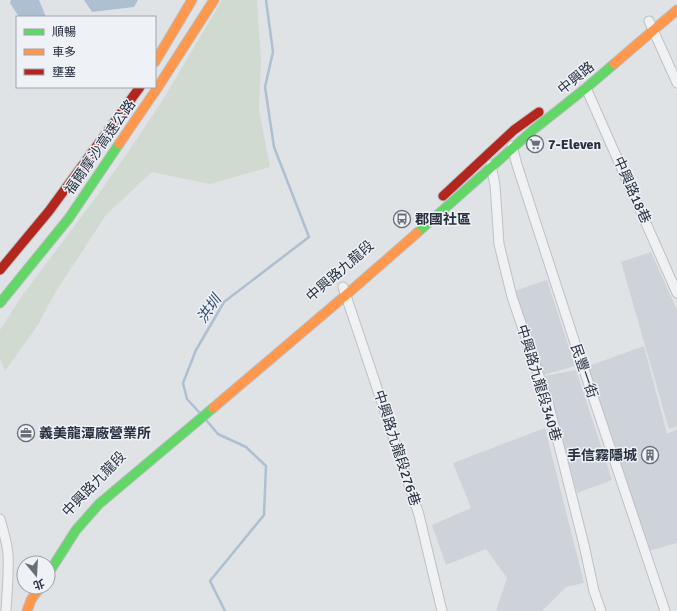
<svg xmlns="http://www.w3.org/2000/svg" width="677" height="611" viewBox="0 0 677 611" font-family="Signika,'Noto Sans TC',sans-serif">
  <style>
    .built { fill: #ced2d9 }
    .green { fill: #d1dad1 }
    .water { fill: #aebfd2 }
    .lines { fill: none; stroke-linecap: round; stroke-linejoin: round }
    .stream { stroke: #aebfd2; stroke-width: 2.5 }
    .street-casing { stroke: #bec1c4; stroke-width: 11 }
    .fast-casing { stroke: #bcc0c4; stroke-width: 11 }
    .slow-casing { stroke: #bcc0c4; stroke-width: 11 }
    .jam-casing { stroke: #bcc0c4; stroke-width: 11 }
    .street { stroke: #f0f1f2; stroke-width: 9 }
    .fast { stroke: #63d668; stroke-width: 9 }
    .slow { stroke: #ff974d; stroke-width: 9 }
    .jam { stroke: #b3261e; stroke-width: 9 }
    .labels { text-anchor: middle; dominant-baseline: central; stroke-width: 3; stroke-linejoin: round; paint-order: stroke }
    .street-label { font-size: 14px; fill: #27303f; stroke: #eef1f6 }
    .poi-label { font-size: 14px; font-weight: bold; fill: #27303f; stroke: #eef1f6; text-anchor: start }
    .water-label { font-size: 15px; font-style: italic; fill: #314e74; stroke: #eef1f6 }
  </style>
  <rect width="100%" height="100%" fill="#e0e3e6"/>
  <g class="built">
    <path d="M651,252L677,310V426L669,429L621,262Z"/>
    <path d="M547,280L575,366L543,375L514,291Z"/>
    <path d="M644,346L667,434L677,429V543L649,551L586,367Z"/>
    <path d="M576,370L612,480L577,493L545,376Z"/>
    <path d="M545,428L584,583L566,587L542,611H496L507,578L486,549L446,565L432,525L471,508L453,463Z"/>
  </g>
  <path class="green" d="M222,0H257L261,60L259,110L270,167L210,184L152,172L106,215L55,293L38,325L5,371L0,359V330L21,297L97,196L128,152L164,98L204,30Z"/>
  <g class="water">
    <path d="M11,0H39L46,17H19L10,3Z"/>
    <path d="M84,0H138L134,7L92,12Z"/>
  </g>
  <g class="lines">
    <g class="stream">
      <path d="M199,412L187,399L183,383L196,350L224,302L309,237L274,147L265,87L273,52L266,0"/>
      <path d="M207,421L218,434L246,447L266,466L264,515L210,581L225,611"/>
    </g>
    <g class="street-casing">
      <g id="street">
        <path d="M649,21L677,83"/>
        <path d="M586,88L677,293"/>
        <path d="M512,146L517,165L575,343L665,611"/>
        <path d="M491,165L495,185L499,244L512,297L548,402L584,545L594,591L601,611"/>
        <path d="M343,287L374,379L419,515L442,611"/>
        <path d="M0,519C3,530 7,542 8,554C9,572 7,592 6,611"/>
      </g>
    </g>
    <g class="fast-casing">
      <g id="fast">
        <path d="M417,233L533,130L586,88L614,64"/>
        <path d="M0,303L69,218L119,144"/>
        <path d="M48,574L76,530L99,504L213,408"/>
      </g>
    </g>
    <g class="slow-casing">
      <g id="slow">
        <path d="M155,62L192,0"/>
        <path d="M614,64L677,10"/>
        <path d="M119,144L156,90L214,0"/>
        <path d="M213,408L346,295L417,233"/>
        <path d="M27,611L31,600L40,587"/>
      </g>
    </g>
    <g class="jam-casing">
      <g id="jam">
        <path d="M443,196L514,130L539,112"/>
        <path d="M0,270L49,211L140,87"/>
      </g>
    </g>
    <use href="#street" class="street"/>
    <use href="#fast" class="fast"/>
    <use href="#slow" class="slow"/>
    <use href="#jam" class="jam"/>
  </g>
  <defs>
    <g id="supermarket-ring" transform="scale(0.9)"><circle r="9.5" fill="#eef1f6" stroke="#686f79" stroke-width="1.5"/><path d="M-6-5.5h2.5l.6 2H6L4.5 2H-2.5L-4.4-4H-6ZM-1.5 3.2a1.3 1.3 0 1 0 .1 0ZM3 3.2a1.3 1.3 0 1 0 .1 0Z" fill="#686f79"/></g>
    <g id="bus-ring" transform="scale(0.9)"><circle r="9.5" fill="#eef1f6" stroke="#686f79" stroke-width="1.5"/><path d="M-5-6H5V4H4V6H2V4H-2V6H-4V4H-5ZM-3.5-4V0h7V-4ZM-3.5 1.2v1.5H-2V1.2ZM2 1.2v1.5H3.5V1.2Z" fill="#686f79"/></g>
    <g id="office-ring" transform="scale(0.9)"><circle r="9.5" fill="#eef1f6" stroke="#686f79" stroke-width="1.5"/><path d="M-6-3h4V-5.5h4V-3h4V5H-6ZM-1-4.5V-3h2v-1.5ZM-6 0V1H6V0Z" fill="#686f79"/></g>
    <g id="building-ring" transform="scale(0.9)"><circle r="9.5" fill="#eef1f6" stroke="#686f79" stroke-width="1.5"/><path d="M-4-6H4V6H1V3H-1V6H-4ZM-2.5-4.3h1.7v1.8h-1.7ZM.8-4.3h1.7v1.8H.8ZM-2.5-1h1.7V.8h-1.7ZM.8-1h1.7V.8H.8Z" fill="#686f79"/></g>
  </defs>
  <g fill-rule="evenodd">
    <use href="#supermarket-ring" x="535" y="144"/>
    <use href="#bus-ring" x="402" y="219"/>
    <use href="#office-ring" x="26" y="433"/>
    <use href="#building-ring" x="650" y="455"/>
  </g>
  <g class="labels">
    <g class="street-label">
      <text transform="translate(576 78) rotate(-39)">中興路</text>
      <text transform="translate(100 147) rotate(-55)">福爾摩沙高速公路</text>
      <text transform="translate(632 190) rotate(66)">中興路18巷</text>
      <text transform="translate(340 271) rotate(-41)">中興路九龍段</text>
      <text transform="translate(584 371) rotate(71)">民豐一街</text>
      <text transform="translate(539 383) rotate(73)">中興路九龍段340巷</text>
      <text transform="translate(397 448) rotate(72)">中興路九龍段276巷</text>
      <text transform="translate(94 484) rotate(-46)">中興路九龍段</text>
    </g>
    <g class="poi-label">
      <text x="548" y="144">7-Eleven</text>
      <text x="415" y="219">郡國社區</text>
      <text x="39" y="433">義美龍潭廠營業所</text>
      <text x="637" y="455" text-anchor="end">手信霧隱城</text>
    </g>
    <g class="water-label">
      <text transform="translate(209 309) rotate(-55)">洪圳</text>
    </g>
  </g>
  <rect x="16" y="16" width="140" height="72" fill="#eef1f6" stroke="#9ea4ad"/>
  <rect x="24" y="29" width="20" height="6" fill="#63d668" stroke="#9ea4ad"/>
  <text x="52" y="36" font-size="12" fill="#27303f">順暢</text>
  <rect x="24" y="49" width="20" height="6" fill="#ff974d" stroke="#9ea4ad"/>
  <text x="52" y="56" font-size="12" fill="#27303f">車多</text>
  <rect x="24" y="69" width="20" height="6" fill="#b3261e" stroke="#9ea4ad"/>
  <text x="52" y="76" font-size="12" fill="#27303f">壅塞</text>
  <g transform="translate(36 575) rotate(162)"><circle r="19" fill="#eef1f6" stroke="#9ea4ad"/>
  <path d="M0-3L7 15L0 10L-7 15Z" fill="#686f79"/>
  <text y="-6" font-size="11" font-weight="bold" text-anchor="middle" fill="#27303f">北</text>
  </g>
</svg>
